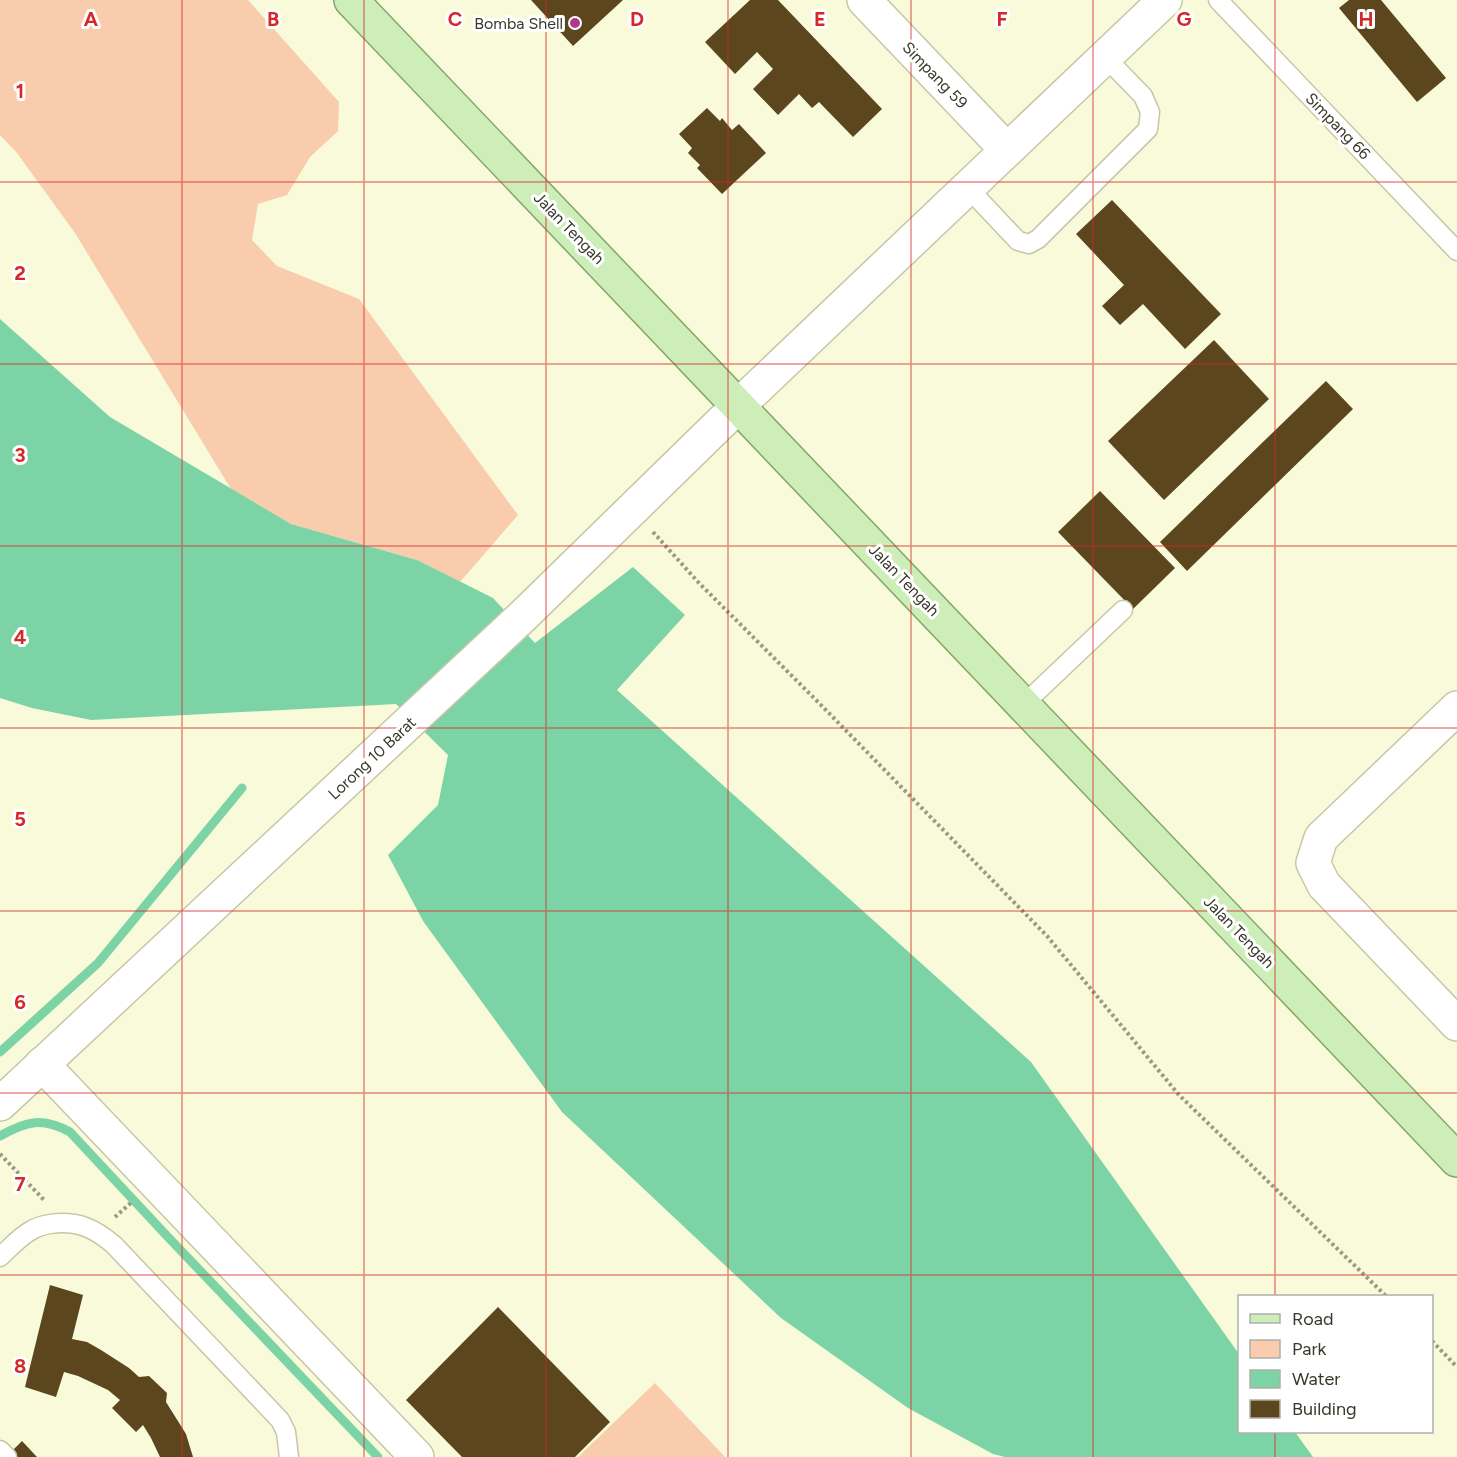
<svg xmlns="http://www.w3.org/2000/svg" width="1457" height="1457" viewBox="0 0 1457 1457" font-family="Figtree,sans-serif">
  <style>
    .green { fill: #f8ccac }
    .water { fill: #7cd4a6 }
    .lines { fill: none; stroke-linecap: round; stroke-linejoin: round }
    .stream { stroke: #7cd4a6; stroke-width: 9 }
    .building { fill: #5b461d }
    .service-casing { stroke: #c6c7a7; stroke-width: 21 }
    .minor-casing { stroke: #c6c7a7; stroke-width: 36 }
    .tertiary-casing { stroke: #c6c7a7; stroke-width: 36 }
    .primary-casing { stroke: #83a769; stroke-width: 36 }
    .path { stroke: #999a83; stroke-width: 4; stroke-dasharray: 3 3; stroke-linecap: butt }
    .service { stroke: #fff; stroke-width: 18 }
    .minor { stroke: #fff; stroke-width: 33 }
    .tertiary { stroke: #fff; stroke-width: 33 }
    .primary { stroke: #cdeeb9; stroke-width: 33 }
    .grid { fill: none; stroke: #d62828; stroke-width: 1.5; stroke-opacity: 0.55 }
    .poi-dot { fill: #b0398f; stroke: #fff; stroke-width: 2 }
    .labels { text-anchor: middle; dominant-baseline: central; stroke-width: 6; stroke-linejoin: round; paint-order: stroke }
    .poi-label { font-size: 16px; fill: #38382b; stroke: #fff; text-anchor: end }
    .street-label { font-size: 16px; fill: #38382b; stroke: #fff }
    .grid-label { font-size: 20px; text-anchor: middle; font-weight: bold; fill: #d62828; stroke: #fff; stroke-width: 6; stroke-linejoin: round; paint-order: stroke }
  </style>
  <rect width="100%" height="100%" fill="#f9fad9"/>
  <g class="green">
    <path d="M0,0H248L339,102L338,131L310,157L287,195L258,204L252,240L277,266L359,299L518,515L460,582L417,560L291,524L231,489L75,233L17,153L0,135Z"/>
    <path d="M655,1383L725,1457H578Z"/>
  </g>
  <path class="water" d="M0,319L110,417L291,524L417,560L493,598L535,643L633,567L685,615L617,690L1031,1062L1239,1354L1240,1432H1295L1313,1457H1005L993,1454L908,1408L781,1318L562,1112L423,921L388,855L438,805L448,755L396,704L91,720L32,708L0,698Z"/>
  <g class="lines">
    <g class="stream">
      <path d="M0,1052L98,963L242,788"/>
      <path d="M0,1136C27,1121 42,1117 70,1132L167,1236L378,1457"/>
    </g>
  </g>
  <g class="building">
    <path d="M531,0H623L573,46Z"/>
    <path d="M750,0H778L882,109L853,137L819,102L812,108L799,94L778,115L753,89L773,69L757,52L735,74L705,42Z"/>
    <path d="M1349,0H1381L1446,78L1417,102L1339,8Z"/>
    <path d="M707,108L720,121L722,118L732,130L739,124L766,153L722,194L697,168L700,165L688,153L692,148L679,134Z"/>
    <path d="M1112,200L1221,314L1185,349L1143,304L1120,325L1102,306L1124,285L1076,234Z"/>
    <path d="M1214,340L1269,399L1164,500L1108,441Z"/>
    <path d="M1326,381L1353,409L1187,571L1160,542Z"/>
    <path d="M1100,491L1175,568L1133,609L1058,532Z"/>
    <path d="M50,1285L83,1295L72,1339L87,1342L101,1350L129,1368L139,1377L149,1376L167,1393L166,1402L186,1434L193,1457H160L151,1438L143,1425L136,1432L112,1408L120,1400L108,1390L78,1376L64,1372L56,1397L25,1387Z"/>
    <path d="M498,1307L610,1422L575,1457H462L406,1400Z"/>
    <path d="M22,1441L37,1457H6Z"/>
  </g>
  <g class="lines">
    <g class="service-casing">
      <g id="service">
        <path d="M1218,0L1457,251"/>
        <path d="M968,188L1018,241L1029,244L1038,239L1148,129L1150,112L1143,96L1105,57"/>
        <path d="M1023,705L1123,610"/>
        <path d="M0,1257C10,1248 20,1236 32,1230C37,1227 44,1225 50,1224C77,1220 94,1228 114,1245L280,1420L286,1432L289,1457"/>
        <path d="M0,1450L7,1457"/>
      </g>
    </g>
    <g class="minor-casing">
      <g id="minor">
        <path d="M864,0L1007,150"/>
        <path d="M738,406L1165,0"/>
        <path d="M1457,708L1321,838L1313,863L1324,885L1457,1024"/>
        <path d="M42,1064L417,1457"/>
      </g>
    </g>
    <g class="tertiary-casing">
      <path id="tertiary" d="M0,1104L523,616L738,406"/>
    </g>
    <g class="primary-casing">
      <path id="primary" d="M351,0L1457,1160"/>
    </g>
    <g class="path">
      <path d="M653,532L699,583L820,704L1047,936L1179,1095L1386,1296"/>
      <path d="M0,1154L45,1201"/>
      <path d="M115,1217L132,1202"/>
      <path d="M1432,1341L1457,1367"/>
    </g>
    <use href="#service" class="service"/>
    <use href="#minor" class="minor"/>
    <use href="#tertiary" class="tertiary"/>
    <use href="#primary" class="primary"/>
  </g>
  <path class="grid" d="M182,0V1457M364,0V1457M546,0V1457M728,0V1457M911,0V1457M1093,0V1457M1275,0V1296M0,182H1457M0,364H1457M0,546H1457M0,728H1457M0,911H1457M0,1093H1457M0,1275H1457M1275,1432V1457"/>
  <circle class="poi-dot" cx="575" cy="23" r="6"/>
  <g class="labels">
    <g class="poi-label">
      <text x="563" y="23">Bomba Shell</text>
    </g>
    <g class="street-label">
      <text transform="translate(935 75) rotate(46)">Simpang 59</text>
      <text transform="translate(1338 126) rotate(46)">Simpang 66</text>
      <text transform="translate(569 228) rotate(46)">Jalan Tengah</text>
      <text transform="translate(904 580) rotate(46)">Jalan Tengah</text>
      <text transform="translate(372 758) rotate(-43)">Lorong 10 Barat</text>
      <text transform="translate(1239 932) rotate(46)">Jalan Tengah</text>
    </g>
  </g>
  <g class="grid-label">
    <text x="91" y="26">A</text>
    <text x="273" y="26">B</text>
    <text x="455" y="26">C</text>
    <text x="637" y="26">D</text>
    <text x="820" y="26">E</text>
    <text x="1002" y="26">F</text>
    <text x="1184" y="26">G</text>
    <text x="1366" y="26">H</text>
    <text x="20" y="98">1</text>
    <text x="20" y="280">2</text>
    <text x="20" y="462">3</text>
    <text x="20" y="644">4</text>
    <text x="20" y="826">5</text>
    <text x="20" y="1009">6</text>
    <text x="20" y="1191">7</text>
    <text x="20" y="1373">8</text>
  </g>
  <rect x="1238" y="1295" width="195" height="138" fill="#ffffff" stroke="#afafaa" stroke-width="1.5"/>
  <rect x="1250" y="1314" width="30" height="9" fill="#cdeeb9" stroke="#afafaa" stroke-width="1.5"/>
  <text x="1292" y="1325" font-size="18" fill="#38382b">Road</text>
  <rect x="1250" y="1340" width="30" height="18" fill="#f8ccac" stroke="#afafaa" stroke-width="1.5"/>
  <text x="1292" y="1355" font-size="18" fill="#38382b">Park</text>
  <rect x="1250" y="1370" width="30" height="18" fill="#7cd4a6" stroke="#afafaa" stroke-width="1.5"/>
  <text x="1292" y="1385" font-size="18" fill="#38382b">Water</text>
  <rect x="1250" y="1400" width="30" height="18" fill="#5b461d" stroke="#afafaa" stroke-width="1.5"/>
  <text x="1292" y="1415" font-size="18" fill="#38382b">Building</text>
</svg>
